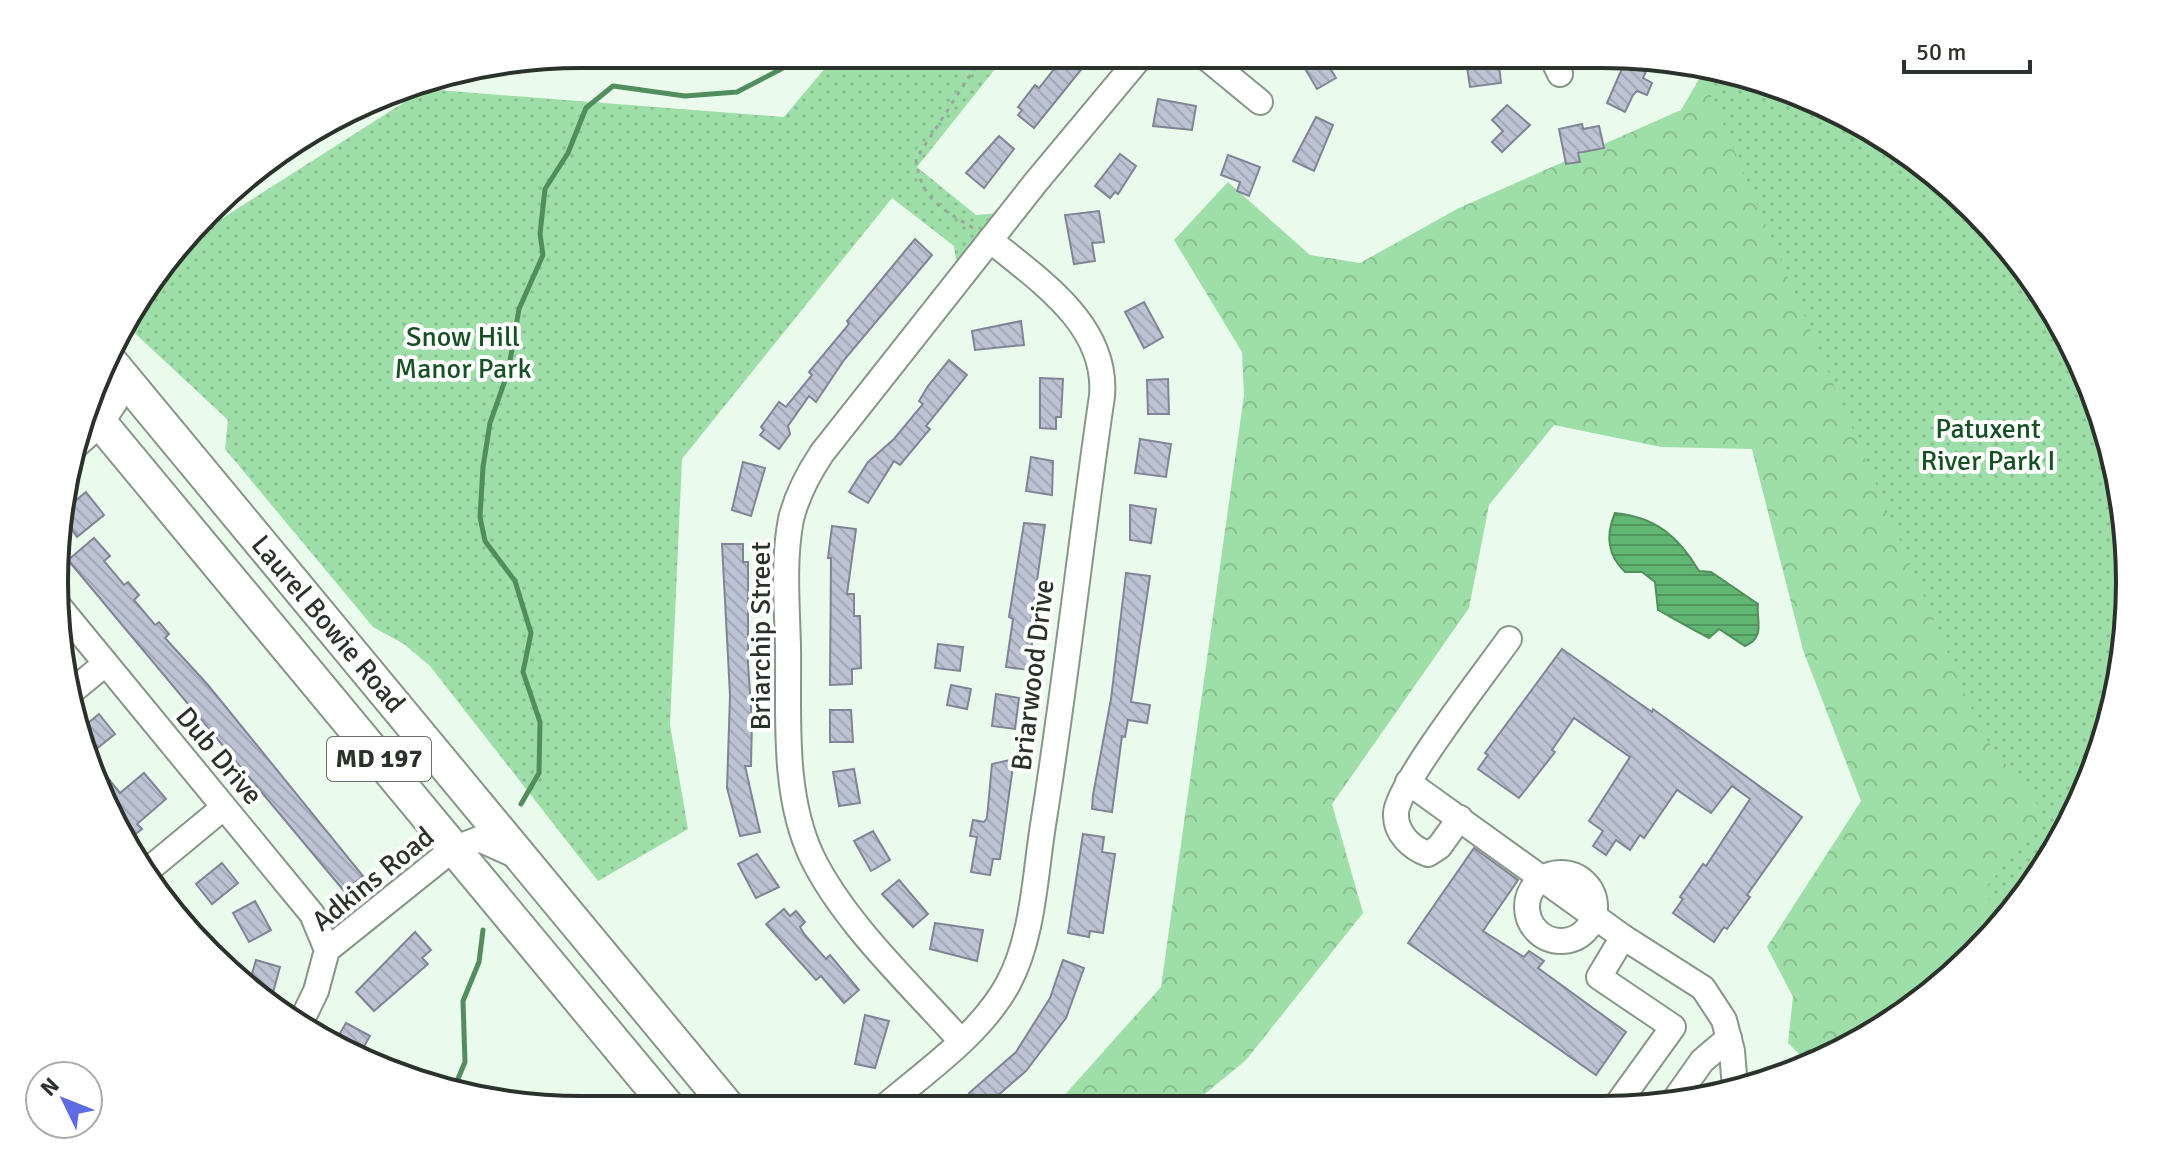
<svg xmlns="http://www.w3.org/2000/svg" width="2184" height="1164" viewBox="0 0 2184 1164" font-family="Signika,sans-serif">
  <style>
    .forest { fill: url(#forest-crowns) }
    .park { fill: url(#park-dots) }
    .water { fill: url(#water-rules); stroke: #528e5d; stroke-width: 2 }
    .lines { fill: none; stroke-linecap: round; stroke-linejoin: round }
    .stream { stroke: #528e5d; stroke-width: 5 }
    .building { fill: url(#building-back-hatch); stroke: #808494; stroke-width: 2 }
    .minor-casing { stroke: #88968a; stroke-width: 28 }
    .major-casing { stroke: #88968a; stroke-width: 36 }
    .path { stroke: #9aa69c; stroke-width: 3; stroke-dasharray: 4 6; stroke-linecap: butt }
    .minor { stroke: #fff; stroke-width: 24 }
    .major { stroke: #fff; stroke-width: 32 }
    .labels { text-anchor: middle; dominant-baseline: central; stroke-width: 8; stroke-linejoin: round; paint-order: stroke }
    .shield { fill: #fff; stroke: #6b6f6b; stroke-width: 2 }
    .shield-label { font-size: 26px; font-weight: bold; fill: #2b312b }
    .park-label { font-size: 28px; fill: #155125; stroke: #fff }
    .street-label { font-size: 28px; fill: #2b312b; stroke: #fff }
    .rim { fill: none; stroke: #2b312b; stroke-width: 4 }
  </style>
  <defs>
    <pattern id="forest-crowns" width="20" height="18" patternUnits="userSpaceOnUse" patternTransform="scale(2)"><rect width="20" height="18" fill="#9edea8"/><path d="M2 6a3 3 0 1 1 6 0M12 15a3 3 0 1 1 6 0" fill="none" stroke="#88bf91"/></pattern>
    <pattern id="park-dots" width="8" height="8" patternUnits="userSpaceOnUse" patternTransform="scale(2)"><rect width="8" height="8" fill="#9edea8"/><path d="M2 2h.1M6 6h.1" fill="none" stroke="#88bf91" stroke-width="1.8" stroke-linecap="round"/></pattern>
    <pattern id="water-rules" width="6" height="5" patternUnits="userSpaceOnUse" patternTransform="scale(2)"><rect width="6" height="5" fill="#62b673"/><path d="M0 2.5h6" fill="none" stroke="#51955f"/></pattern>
    <pattern id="building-back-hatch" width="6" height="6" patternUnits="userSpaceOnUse" patternTransform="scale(2)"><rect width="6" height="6" fill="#bec3d4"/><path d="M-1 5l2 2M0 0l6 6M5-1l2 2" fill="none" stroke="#a3a8b6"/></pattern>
  </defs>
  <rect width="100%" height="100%" fill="#eafaec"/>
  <path class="forest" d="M1706,67C1887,97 2042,241 2102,412C2130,494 2134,586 2120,671C2112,719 2099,774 2074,817C2040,880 1980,962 1921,1002C1886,1026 1847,1045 1811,1066L1788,1043L1793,997L1767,947L1861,801L1803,650L1752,449L1661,447L1554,425L1489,505L1469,608L1332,804L1363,913L1246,1060L1189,1107H1054L1161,987L1244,395L1242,352L1174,240L1228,182L1310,255L1360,263L1459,208L1681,110Z"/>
  <g class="park">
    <path d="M837,54H1007L917,167L976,215L1000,213L957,268L954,246L892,198L682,459L670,725L688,829L598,881L430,666L404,644L373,627L225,449L228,420L126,325L143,289L188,240L425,89L784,117Z"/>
    <path d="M1698,65C1887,97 2034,235 2101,411C2120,461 2126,518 2127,571C2129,620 2125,674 2111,721C2102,752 2090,789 2075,817C2056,852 2030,884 2007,918L1982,892L2041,819L2040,808L1982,734Z"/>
  </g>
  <path class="water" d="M1615,513C1656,517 1679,537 1699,571L1711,572L1758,604C1756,621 1766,637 1745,646L1719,629L1709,638C1690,628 1676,620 1658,610L1655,582L1642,572H1625C1607,555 1606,534 1615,513Z"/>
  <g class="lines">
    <g class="stream">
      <path d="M521,804L539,773L540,722L523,672L531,633L515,581L485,541L480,517L483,467L490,423L508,372L519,309L543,255L540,234L545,189L568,153L586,108L613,86L685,96L737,92L810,54"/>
      <path d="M452,1093L465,1062L463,1001L479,962L483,930"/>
    </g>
  </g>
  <g class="building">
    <path d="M1066,54L1093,55L1034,128L1018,115L1022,110L1018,107L1035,85L1039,88Z"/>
    <path d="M1309,55H1322L1336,78L1317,89L1300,60Z"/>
    <path d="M1476,55H1498L1501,83L1470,87L1466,60L1477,59Z"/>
    <path d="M1627,57L1648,67L1643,78L1652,83L1647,95L1637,91L1633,95L1625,112L1607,103Z"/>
    <path d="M1158,99L1196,106L1192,130L1153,126Z"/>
    <path d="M1507,105L1530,125L1502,152L1492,142L1503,131L1492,120Z"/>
    <path d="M1316,117L1333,125L1314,171L1293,161Z"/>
    <path d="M1582,124L1583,129L1599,126L1604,148L1578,153L1580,162L1566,164L1559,129Z"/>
    <path d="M999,136L1014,149L984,188L966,173Z"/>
    <path d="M1120,154L1136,166L1118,194L1115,192L1110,198L1095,186Z"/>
    <path d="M1228,155L1260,167L1249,196L1237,191L1240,182L1221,175Z"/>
    <path d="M1099,211L1104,242L1092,243L1095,261L1074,264L1065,215Z"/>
    <path d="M915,239L932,255L844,360L816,402L809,396L788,426L790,434L779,449L760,435L764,430L761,427L779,402L786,407L812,375L809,372L849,324L847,321Z"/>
    <path d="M1144,302L1163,337L1144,348L1125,312Z"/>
    <path d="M1021,321L1024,345L975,350L972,331Z"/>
    <path d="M949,360L967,375L926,426L930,429L900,465L894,461L868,503L849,492L868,462L894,439L923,404L919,401L928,386Z"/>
    <path d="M1040,378L1063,379L1061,417H1056V429L1040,428Z"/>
    <path d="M1168,379L1169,414H1148L1147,380Z"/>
    <path d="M1140,439L1171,444L1166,477L1135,473Z"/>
    <path d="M1031,457L1053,461L1052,495L1026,491Z"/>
    <path d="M743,462L765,468L751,516L732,510Z"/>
    <path d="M86,492L104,515L77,537L61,513Z"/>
    <path d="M1130,505L1156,509L1151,543L1130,540Z"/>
    <path d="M1024,523L1045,525L1029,636L1033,637L1028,670L1006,667L1013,619L1009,617Z"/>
    <path d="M832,526L856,529L847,594H854V616H860L861,668L852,669V684L830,685L831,558H828Z"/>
    <path d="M94,538L110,556L104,561L124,585L128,582L139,595L134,600L155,625L159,622L169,634L165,638L208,685L363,876L344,891L68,560Z"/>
    <path d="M722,544H743V562H748V664L752,720L751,766H745L760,832L740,836L727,788L730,695Z"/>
    <path d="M1126,573L1150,576L1131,702L1150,705L1147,723L1128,720L1125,737L1122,736L1112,812L1092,809L1093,795L1111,699Z"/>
    <path d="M938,644L963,647L960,671L935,668Z"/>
    <path d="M1562,649L1652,712L1653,709L1802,817L1747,895L1750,897L1727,929L1724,927L1714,942L1673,913L1683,899L1680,897L1703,864L1706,866L1750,799L1732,786L1711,813L1677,790L1644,838L1640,835L1630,850L1616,840L1606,855L1593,846L1603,831L1589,821L1630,757L1574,718L1552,750L1555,752L1519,798L1478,769L1488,755L1485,753Z"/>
    <path d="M951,685L971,689L967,709L947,705Z"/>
    <path d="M996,694L1019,698L1015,729L992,726Z"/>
    <path d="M830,710H851L853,742H830Z"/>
    <path d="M99,714L115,734L90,754L82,728Z"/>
    <path d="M91,757L120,793L144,773L166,799L137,824L142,829L127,841L108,815Z"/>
    <path d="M1014,759L1000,859H993L990,875L971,872L977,837L970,836L973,820L984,822L987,818L992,764Z"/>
    <path d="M854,769L860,803L839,806L833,772Z"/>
    <path d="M873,831L890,860L871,871L854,841Z"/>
    <path d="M1083,834L1104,837L1102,852L1115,854L1103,933L1090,931L1089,937L1068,933Z"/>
    <path d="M1474,848L1518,880L1483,931L1524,957L1529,951L1544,961L1538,968L1626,1032L1596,1075L1408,943Z"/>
    <path d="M757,854L779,887L756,898L738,864Z"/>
    <path d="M222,863L238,883L212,904L196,884Z"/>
    <path d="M899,880L928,914L913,927L882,894Z"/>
    <path d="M255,901L271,930L249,942L233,913Z"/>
    <path d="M784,909L790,916L796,911L805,922L800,927L804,934L826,959L830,955L859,990L844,1003L821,976L816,980L766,924Z"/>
    <path d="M935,923L983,930L977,961L930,949Z"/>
    <path d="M415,932L431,950L422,958L428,964L374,1011L356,992Z"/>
    <path d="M256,960L280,967L271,1000L249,984Z"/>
    <path d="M1063,960L1084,968L1066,1018L1026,1071L996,1097L1005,1107L981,1108L969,1093L1016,1052L1050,998Z"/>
    <path d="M865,1015L889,1021L875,1068L855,1064Z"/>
    <path d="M346,1023L370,1036L357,1059L333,1045Z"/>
  </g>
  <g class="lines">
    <g class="minor-casing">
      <g id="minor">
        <path d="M1203,55L1260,102"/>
        <path d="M1551,55L1560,74"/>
        <path d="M71,450L101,423L115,402L101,381"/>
        <path d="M57,604L312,914L327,950"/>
        <path d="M71,692L105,664"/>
        <path d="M1408,782L1623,937L1703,988L1724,1020L1732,1051L1735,1088"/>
        <path d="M1460,818L1439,847L1428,854C1411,848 1395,833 1396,813C1397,785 1488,669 1509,639"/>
        <path d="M148,870L223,808"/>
        <circle cx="1561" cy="907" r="34"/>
        <path d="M301,1022L316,991L327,950L453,849L479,839L517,856"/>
        <path d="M961,1041C912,986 844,923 812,857C782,794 789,714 788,647C787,604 783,561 791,519C797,495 808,474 822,453L1036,182L1142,55"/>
        <path d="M1671,1105L1702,1061L1729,1038"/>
        <path d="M1616,1106L1673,1027L1599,977L1623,937"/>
        <path d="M883,1108C926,1071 980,1035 1008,984C1033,938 1035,876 1043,825C1066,682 1081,539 1102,396C1108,325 1040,281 990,240"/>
      </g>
    </g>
    <g class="major-casing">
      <g id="major">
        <path d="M110,361L729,1108"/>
        <path d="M89,409L670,1109"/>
      </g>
    </g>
    <path class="path" d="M973,228C941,208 921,200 916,159L984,54"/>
    <use href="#minor" class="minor"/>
    <use href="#major" class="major"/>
  </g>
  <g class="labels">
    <rect class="shield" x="327" y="737" width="104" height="44" rx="6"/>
    <g class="shield-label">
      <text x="379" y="759">MD 197</text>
    </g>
    <g class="park-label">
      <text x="463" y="337">Snow Hill<tspan x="463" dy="32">Manor Park</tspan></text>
      <text x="1988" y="429">Patuxent<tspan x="1988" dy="32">River Park I</tspan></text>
    </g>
    <g class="street-label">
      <text transform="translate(328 624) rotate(50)">Laurel Bowie Road</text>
      <text transform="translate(761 636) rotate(-90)">Briarchip Street</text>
      <text transform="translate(1033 675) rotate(-83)">Briarwood Drive</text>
      <text transform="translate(219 756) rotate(50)">Dub Drive</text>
      <text transform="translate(373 879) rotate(-39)">Adkins Road</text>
    </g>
  </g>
  <path d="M0 0H2184V1164H0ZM582 68H1602A514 514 0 0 1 2116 582V582A514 514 0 0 1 1602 1096H582A514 514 0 0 1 68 582V582A514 514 0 0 1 582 68Z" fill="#fff" fill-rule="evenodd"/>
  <path class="rim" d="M582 68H1602A514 514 0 0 1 2116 582V582A514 514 0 0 1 1602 1096H582A514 514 0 0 1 68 582V582A514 514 0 0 1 582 68Z"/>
  <g transform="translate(64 1100) rotate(313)"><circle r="38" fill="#ffffff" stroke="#aaadaa" stroke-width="2"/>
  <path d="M0-6L14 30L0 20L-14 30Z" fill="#5e6ce4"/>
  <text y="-12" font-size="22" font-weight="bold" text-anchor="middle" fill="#2b312b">N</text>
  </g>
  <path d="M1904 60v12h126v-12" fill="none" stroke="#2b312b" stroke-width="4"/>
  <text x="1916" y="60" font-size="24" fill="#2b312b" stroke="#ffffff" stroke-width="6" paint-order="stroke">50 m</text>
</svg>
